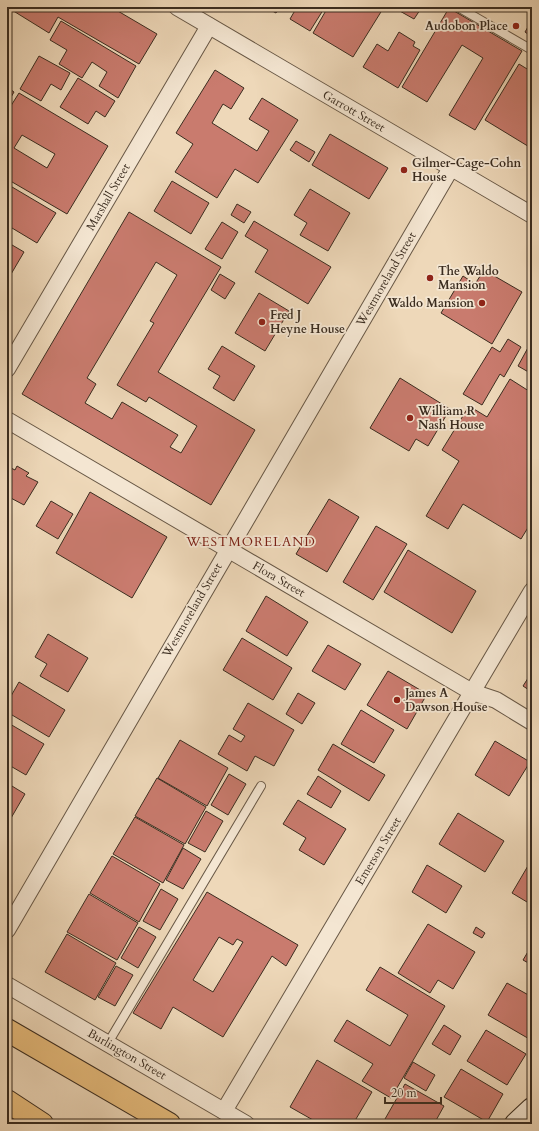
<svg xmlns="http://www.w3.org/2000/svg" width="539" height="1131" viewBox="0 0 539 1131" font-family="Cardo,serif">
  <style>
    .building { fill: #c97b6e; stroke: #3b2d20; fill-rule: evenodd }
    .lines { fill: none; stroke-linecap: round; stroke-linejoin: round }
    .lane-casing { stroke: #685846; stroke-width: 10 }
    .street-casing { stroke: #685846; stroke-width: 18 }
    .secondary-casing { stroke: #3b2d20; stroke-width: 24 }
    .highway-casing { stroke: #3b2d20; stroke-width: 24 }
    .lane { stroke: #f4e6d2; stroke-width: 8 }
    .street { stroke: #f4e6d2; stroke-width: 16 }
    .secondary { stroke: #f4e6d2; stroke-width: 22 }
    .highway { stroke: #e7bc7c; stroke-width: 22 }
    .poi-dot { fill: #8f2418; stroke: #f4e6d2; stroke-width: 1.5 }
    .labels { text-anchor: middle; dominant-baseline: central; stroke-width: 3.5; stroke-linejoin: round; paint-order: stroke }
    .poi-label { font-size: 12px; font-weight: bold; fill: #3b2d20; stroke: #f4e6d2; text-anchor: start }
    .street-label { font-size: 12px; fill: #3b2d20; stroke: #f4e6d2 }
    .neighbourhood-label { font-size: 13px; letter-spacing: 1px; fill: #7a1f14; stroke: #f4e6d2 }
  </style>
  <rect width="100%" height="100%" fill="#eed8b9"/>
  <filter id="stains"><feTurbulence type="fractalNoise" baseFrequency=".005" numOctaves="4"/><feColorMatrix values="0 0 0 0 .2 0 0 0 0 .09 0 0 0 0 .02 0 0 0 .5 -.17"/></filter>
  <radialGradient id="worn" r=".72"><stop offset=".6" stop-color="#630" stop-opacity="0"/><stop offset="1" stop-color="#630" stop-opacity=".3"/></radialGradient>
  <g class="building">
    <path d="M7,7H111L157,34L139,64L58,17L49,33Z"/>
    <path d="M265,7H280L276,13Z"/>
    <path d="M297,7H325L310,31L290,19Z"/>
    <path d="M328,7H384L353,57L313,33Z"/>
    <path d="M400,7H422L414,19L398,10Z"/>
    <path d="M449,8L522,51L475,130L449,115L483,58L462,45L427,102L402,87Z"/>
    <path d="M7,15L11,17L7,25Z"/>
    <path d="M532,20V37L525,32Z"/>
    <path d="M61,21L136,66L118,98L99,86L107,72L92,62L82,78L59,64L67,50L50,40Z"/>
    <path d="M399,32L415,42L413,46L420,50L398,88L363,67L377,44L388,51Z"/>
    <path d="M39,56L70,73L61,90L51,84L41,101L20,89Z"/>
    <path d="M519,64L532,72L531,148L485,120Z"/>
    <path d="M215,70L244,88L231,109L223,104L212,123L257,151L269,131L249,119L262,98L298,120L258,183L235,169L217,198L175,172L193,144L176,133Z"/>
    <path d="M78,78L115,101L105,117L96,111L88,124L60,107Z"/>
    <path d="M7,87L14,92L7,104Z"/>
    <path d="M19,93L108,146L67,214L7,179V112ZM22,135L55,154L47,168L14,148Z"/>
    <path d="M330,134L388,168L369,199L312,165Z"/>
    <path d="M296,141L315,152L309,162L290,150Z"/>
    <path d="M172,181L209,203L191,234L154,211Z"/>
    <path d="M7,184L56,213L37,243L7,225Z"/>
    <path d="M310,189L350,213L328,251L300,235L307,223L294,215Z"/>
    <path d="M237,204L251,212L244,223L231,215Z"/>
    <path d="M129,212L221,267L158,372L255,430L211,505L22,394ZM156,262L177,275L150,321L154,323L117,385L146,402L149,397L197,426L181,453L170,447L178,435L122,402L112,419L85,403L96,384L87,378Z"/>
    <path d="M254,221L331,267L308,304L255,272L268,250L245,236Z"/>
    <path d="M222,222L238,232L222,259L205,249Z"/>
    <path d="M7,242L24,252L7,281Z"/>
    <path d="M484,270L522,292L492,344L441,313L463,276L475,284Z"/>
    <path d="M220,274L235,283L225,299L211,290Z"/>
    <path d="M259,293L289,311L265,351L235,333Z"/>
    <path d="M532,334V343L528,341Z"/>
    <path d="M508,339L521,347L504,377L500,374L482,405L463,394L492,347L500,352Z"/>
    <path d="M530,344L532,345V374L518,366Z"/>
    <path d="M222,346L255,366L234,401L213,388L220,376L208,369Z"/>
    <path d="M400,378L450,409L428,446L416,439L409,451L370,428Z"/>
    <path d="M510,379L532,393V521L521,539L463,504L448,529L426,516L459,461L442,450L469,406L487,417Z"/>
    <path d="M7,466L15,470L17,466L29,473L26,476L38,482L24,505L7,496Z"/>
    <path d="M90,492L167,537L132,598L56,553Z"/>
    <path d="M329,499L359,517L327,572L296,554Z"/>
    <path d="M51,501L73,514L58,539L36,526Z"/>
    <path d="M376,526L407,544L373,600L343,582Z"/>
    <path d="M408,550L476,591L452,633L384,592Z"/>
    <path d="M266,596L308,622L287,656L246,631Z"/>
    <path d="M48,634L88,658L68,692L40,676L47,664L35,657Z"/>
    <path d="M242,638L292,668L273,700L223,670Z"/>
    <path d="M328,645L361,664L345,690L312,671Z"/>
    <path d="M388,671L427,694L407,729L367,705Z"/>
    <path d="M532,672V692L523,686Z"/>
    <path d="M19,682L65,710L49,737L7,712V703Z"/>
    <path d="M298,693L315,703L302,724L286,714Z"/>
    <path d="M248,703L294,730L274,766L255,756L247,771L218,754L229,735L241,742L245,736L233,729Z"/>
    <path d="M361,710L394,730L374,763L341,744Z"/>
    <path d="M10,724L44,744L26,775L7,764V728Z"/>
    <path d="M180,740L228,768L207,806L158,778Z"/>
    <path d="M495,741L530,762L509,796L475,775Z"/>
    <path d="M333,744L385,775L369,801L318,770Z"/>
    <path d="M229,774L246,784L228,815L211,805Z"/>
    <path d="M318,776L341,791L331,808L307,794Z"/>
    <path d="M157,778L206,807L185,844L135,816Z"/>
    <path d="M7,783L25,794L7,825Z"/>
    <path d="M298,800L346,829L324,865L299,850L306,838L283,824Z"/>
    <path d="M206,811L223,821L205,852L188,843Z"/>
    <path d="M458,813L504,841L485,872L439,844Z"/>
    <path d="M135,817L184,845L163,883L113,854Z"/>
    <path d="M183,848L201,859L183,889L166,880Z"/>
    <path d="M112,856L160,884L139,922L90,893Z"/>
    <path d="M532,859V905L512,893Z"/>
    <path d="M427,865L462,886L446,913L412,892Z"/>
    <path d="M161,889L178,899L160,930L143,921Z"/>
    <path d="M207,892L298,945L286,966L272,956L223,1037L173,1007L161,1029L133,1013ZM219,937L233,945L237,939L243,942L213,992L193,980Z"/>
    <path d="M89,894L138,923L117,960L67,932Z"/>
    <path d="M428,924L475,952L453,989L438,980L430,993L398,973Z"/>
    <path d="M139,927L156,937L138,968L121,958Z"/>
    <path d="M476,927L485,933L482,938L473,933Z"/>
    <path d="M67,934L116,963L95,1000L45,972Z"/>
    <path d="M532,945V965L523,960Z"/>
    <path d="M116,966L133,975L115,1006L98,997Z"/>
    <path d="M380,967L445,1006L391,1098L362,1081L373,1064L334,1041L347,1020L390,1046L408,1015L366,990Z"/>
    <path d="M507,983L532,997L531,1040L488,1015Z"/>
    <path d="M444,1025L461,1036L450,1055L432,1044Z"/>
    <path d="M486,1030L526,1054L507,1085L467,1061Z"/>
    <path d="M317,1060L372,1092L353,1124H343L339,1121L337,1124H320L290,1107Z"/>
    <path d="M413,1062L435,1075L426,1091L404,1078Z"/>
    <path d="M461,1069L503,1094L487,1122L444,1097Z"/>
    <path d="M405,1084L444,1106L434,1124H395L385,1119Z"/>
  </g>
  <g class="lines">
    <g class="lane-casing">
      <g id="lane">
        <path d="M458,7L532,50"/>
        <path d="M108,1043L261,786"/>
      </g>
    </g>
    <g class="street-casing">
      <g id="street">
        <path d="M177,7L532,215"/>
        <path d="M7,369L209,26"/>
        <path d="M7,420L472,692L496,700L532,722"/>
        <path d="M7,930L451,168"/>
        <path d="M7,985L246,1124"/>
        <path d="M224,1111L532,591"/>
      </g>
    </g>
    <g class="secondary-casing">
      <path id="secondary" d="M516,1124L532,1109"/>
    </g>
    <g class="highway-casing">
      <g id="highway">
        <path d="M7,1030L169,1124"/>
        <path d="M7,1101L42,1124"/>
      </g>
    </g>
    <use href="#lane" class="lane"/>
    <use href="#street" class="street"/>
    <use href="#secondary" class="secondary"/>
    <use href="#highway" class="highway"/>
  </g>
  <g class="poi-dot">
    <circle cx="516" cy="26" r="4"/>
    <circle cx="404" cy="170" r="4"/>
    <circle cx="430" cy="278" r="4"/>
    <circle cx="482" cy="303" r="4"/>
    <circle cx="262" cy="322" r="4"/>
    <circle cx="410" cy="418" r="4"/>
    <circle cx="397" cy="700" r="4"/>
  </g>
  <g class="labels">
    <g class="poi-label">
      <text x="508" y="26" text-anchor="end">Audobon Place</text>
      <text x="412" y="163">Gilmer-Cage-Cohn<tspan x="412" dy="14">House</tspan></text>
      <text x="438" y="271">The Waldo<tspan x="438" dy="14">Mansion</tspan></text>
      <text x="474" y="303" text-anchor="end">Waldo Mansion</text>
      <text x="270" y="315">Fred J<tspan x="270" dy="14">Heyne House</tspan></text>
      <text x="418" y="411">William R<tspan x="418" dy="14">Nash House</tspan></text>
      <text x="405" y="693">James A<tspan x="405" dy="14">Dawson House</tspan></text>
    </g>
    <g class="street-label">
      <text transform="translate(354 111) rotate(30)">Garrott Street</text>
      <text transform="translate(108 197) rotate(-60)">Marshall Street</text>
      <text transform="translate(386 279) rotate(-60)">Westmoreland Street</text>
      <text transform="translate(279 579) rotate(30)">Flora Street</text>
      <text transform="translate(192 610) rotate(-60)">Westmoreland Street</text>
      <text transform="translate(378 851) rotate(-59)">Emerson Street</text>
      <text transform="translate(127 1054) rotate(30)">Burlington Street</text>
    </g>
    <g class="neighbourhood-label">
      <text x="251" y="542">WESTMORELAND</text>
    </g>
  </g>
  <rect width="539" height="1131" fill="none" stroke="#eed8b9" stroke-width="24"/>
  <rect x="8" y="8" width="523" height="1115" fill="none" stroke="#3b2d20" stroke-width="2"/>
  <rect x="12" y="12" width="515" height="1107" fill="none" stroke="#3b2d20"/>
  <path d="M385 1097v6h56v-6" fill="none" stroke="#3b2d20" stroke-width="2"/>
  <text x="391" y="1097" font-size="12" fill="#3b2d20" stroke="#f4e6d2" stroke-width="3" paint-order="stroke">20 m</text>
  <rect width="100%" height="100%" filter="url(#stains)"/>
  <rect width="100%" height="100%" fill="url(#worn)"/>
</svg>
